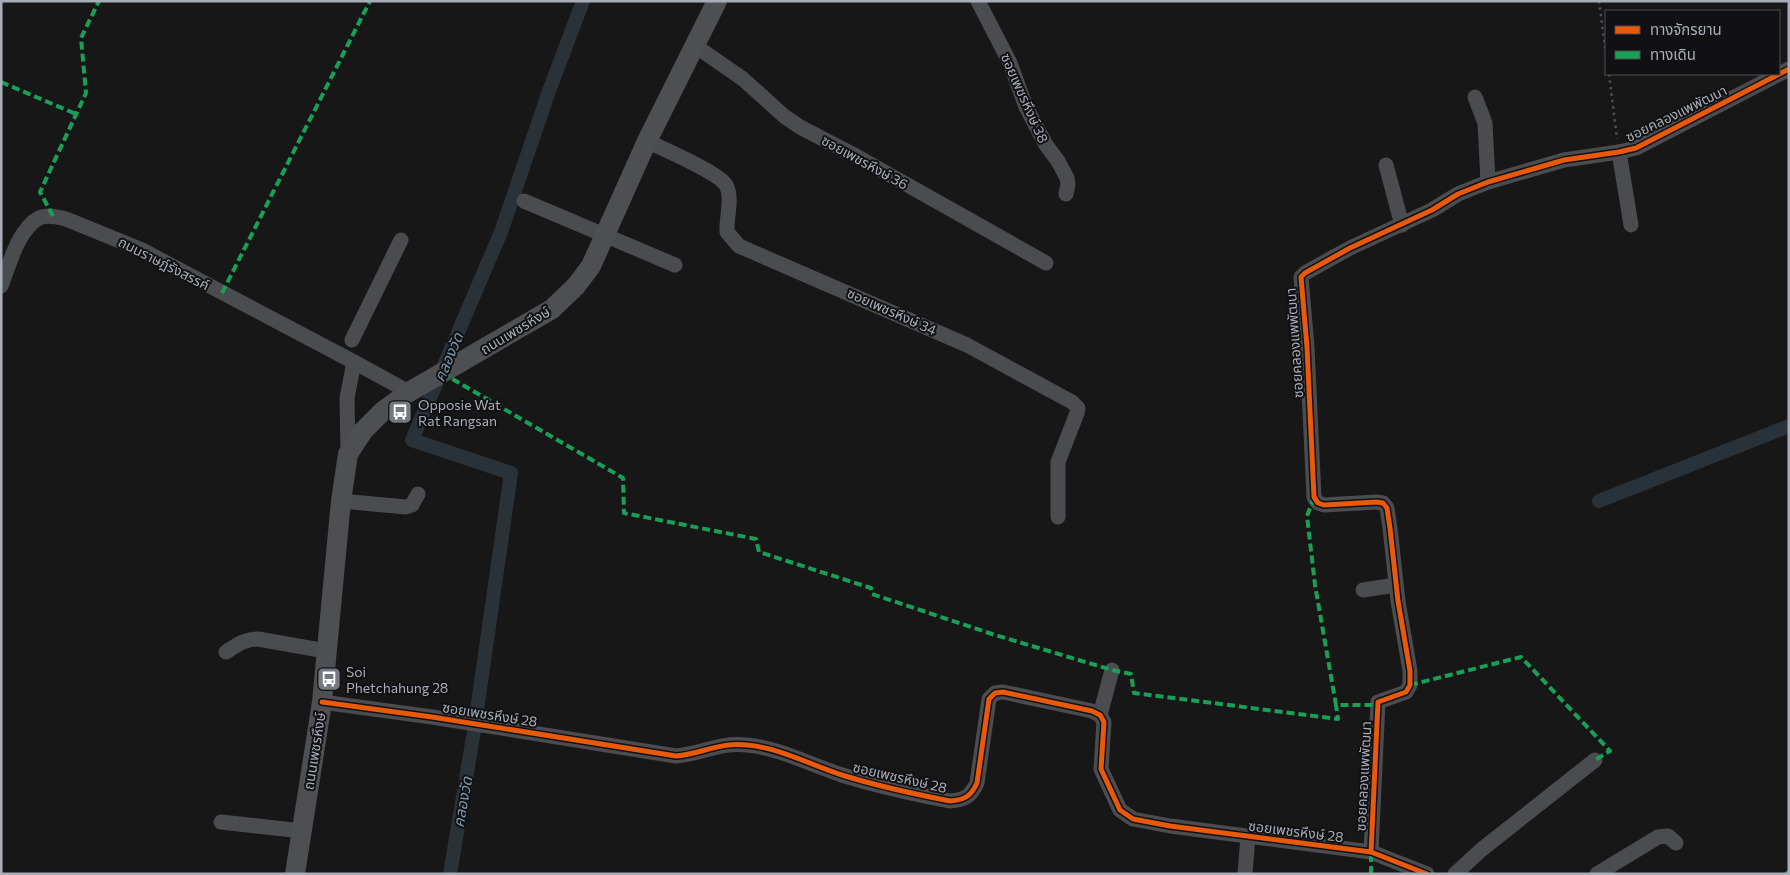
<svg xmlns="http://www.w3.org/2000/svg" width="1790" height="875" viewBox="0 0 1790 875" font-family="Commissioner,'Noto Sans Thai',sans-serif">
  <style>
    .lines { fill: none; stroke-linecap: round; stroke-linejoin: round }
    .canal { stroke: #2a3239; stroke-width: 14 }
    .path { stroke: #4d4e52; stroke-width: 2.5; stroke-dasharray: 2.5 4; stroke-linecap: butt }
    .minor { stroke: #4b4c50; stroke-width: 15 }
    .major { stroke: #4d4f52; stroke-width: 20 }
    .quiet { stroke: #1a9f57; stroke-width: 4; stroke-dasharray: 8 4; stroke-linecap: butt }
    .cycleway-casing { stroke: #111113; stroke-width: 8 }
    .cycleway { stroke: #e8590c; stroke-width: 5 }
    .labels { text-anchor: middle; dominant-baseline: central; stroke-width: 4; stroke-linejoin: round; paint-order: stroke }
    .street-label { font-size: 14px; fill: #a8adb8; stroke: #111113 }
    .poi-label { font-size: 14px; fill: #a8adb8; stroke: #111113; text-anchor: start }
    .water-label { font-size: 15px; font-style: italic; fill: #7f9bb3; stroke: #111113 }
  </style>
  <rect width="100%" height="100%" fill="#171717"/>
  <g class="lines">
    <g class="canal">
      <path d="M1599,501L1789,426"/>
      <path d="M476,717L511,473L412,440L501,232L549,91L583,1"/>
      <path d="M450,874L474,731"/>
    </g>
    <g class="path">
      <path d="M1599,1L1606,55"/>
      <path d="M1609,74L1617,139"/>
    </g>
    <g class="minor">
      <path d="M978,1L1010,63L1026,107L1046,145L1058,161L1067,178L1068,184L1066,194"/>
      <path d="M694,45L743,79L784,116L800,127L856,156L1046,263"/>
      <path d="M1475,97L1485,123L1488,182"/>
      <path d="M647,141C663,149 718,172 726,185C733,198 726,218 727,232L739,246L967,345L1072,402L1078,408L1077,413L1058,462V517"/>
      <path d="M1619,152L1631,225"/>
      <path d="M1386,165L1402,225"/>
      <path d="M524,201L675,265"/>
      <path d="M1,286C9,266 18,229 39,218C47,214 58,217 66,219L142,250L354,362L409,392"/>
      <path d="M352,340L401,240"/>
      <path d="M348,454L347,398L354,362"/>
      <path d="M341,501L406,507L412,505L418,494"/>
      <path d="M1363,590L1396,585"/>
      <path d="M226,652C237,645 245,639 258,639L326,651"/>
      <path d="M322,702L432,717L676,756C702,754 718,742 747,745C780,748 811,765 842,775C877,786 914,794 950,801C965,800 971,796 977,783L989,699L995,693L1003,692L1092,711L1100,715L1104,722L1101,769L1120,810L1133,819L1170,826L1371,852L1427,874"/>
      <path d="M1100,715L1112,670"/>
      <path d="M221,822L302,831"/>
      <path d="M1371,852L1378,702L1406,692L1410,685V671L1398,601L1390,528L1387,508L1383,503L1377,502L1324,505L1318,503L1314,497L1307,347L1301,277L1305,273L1350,248L1432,210L1458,194L1488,182L1564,160L1619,152L1636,148L1789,69"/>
      <path d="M1245,874L1248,836"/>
      <path d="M1455,874L1481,850L1595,760"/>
      <path d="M1597,874L1658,837L1668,836L1676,843"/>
    </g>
    <path class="major" d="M295,874L322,702L341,501L348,454L363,431L383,411L409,392L552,309L576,286L591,266L647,141L717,1"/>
    <g class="quiet">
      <path d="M1,82L76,114"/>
      <path d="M53,216L40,192L86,93L81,38L99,1"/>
      <path d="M222,293L370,1"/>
      <path d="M442,373L623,478L624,513L756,539L759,552L871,588L872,594L992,634L1112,670L1131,674L1134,693L1338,719L1336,705"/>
      <path d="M1314,497L1307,516L1315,585L1336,705H1378"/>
      <path d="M1410,685L1521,657L1610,751L1595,760"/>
      <path d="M1371,874V852"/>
      <path d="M1786,874L1789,872"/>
    </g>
    <g class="cycleway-casing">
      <g id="cycleway">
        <path d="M322,702L432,717L676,756C702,754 718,742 747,745C780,748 811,765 842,775C877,786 914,794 950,801C965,800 971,796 977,783L989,699L995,693L1003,692L1092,711L1100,715L1104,722L1101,769L1120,810L1133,819L1170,826L1371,852L1427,874"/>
        <path d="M1371,852L1378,702L1406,692L1410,685V671L1398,601L1390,528L1387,508L1383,503L1377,502L1324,505L1318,503L1314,497L1307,347L1301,277L1305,273L1350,248L1432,210L1458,194L1488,182L1564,160L1619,152L1636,148L1789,69"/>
      </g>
    </g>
    <use href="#cycleway" class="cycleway"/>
  </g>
  <defs>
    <g id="bus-square" transform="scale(1.25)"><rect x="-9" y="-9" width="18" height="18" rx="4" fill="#757880" stroke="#111113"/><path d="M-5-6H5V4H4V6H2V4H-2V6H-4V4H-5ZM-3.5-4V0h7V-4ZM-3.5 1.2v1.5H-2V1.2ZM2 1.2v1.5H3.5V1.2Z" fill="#fff"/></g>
  </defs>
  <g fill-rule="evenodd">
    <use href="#bus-square" x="400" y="412"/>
    <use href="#bus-square" x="329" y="679"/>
  </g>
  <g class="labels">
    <g class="street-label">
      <text transform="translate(1025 98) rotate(66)">ซอยเพชรหึงษ์ 38</text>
      <text transform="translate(1676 113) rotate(-26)">ซอยคลองแพพัฒนา</text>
      <text transform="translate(865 162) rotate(29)">ซอยเพชรหึงษ์ 36</text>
      <text transform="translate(164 263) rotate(27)">ถนนราษฎ์รังสรรค์</text>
      <text transform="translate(892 311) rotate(24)">ซอยเพชรหึงษ์ 34</text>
      <text transform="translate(515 330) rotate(-31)">ถนนเพชรหึงษ์</text>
      <text transform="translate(1294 343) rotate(-94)">ซอยคลองแพพัฒนา</text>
      <text transform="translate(490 714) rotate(9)">ซอยเพชรหึงษ์ 28</text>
      <text transform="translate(314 751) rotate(-81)">ถนนเพชรหึงษ์</text>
      <text transform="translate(1363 776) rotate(-87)">ซอยคลองแพพัฒนา</text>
      <text transform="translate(900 777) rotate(13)">ซอยเพชรหึงษ์ 28</text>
      <text transform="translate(1296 831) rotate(7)">ซอยเพชรหึงษ์ 28</text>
    </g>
    <g class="poi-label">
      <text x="418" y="404">Opposie Wat<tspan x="418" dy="16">Rat Rangsan</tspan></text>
      <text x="346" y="671">Soi<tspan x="346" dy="16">Phetchahung 28</tspan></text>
    </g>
    <g class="water-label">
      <text transform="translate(448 357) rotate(-67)">คลองวัด</text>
      <text transform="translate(462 802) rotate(-80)">คลองวัด</text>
    </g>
  </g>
  <rect width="1790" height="875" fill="none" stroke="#a8adb8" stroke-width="5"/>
  <rect x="1605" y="10" width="175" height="65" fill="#111113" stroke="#4d4f55"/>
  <rect x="1615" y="26" width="25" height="8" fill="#e8590c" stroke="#4d4f55"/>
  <text x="1650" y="35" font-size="15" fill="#a8adb8">ทางจักรยาน</text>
  <rect x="1615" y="51" width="25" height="8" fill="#1a9f57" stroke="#4d4f55"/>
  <text x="1650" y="60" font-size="15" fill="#a8adb8">ทางเดิน</text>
</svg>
